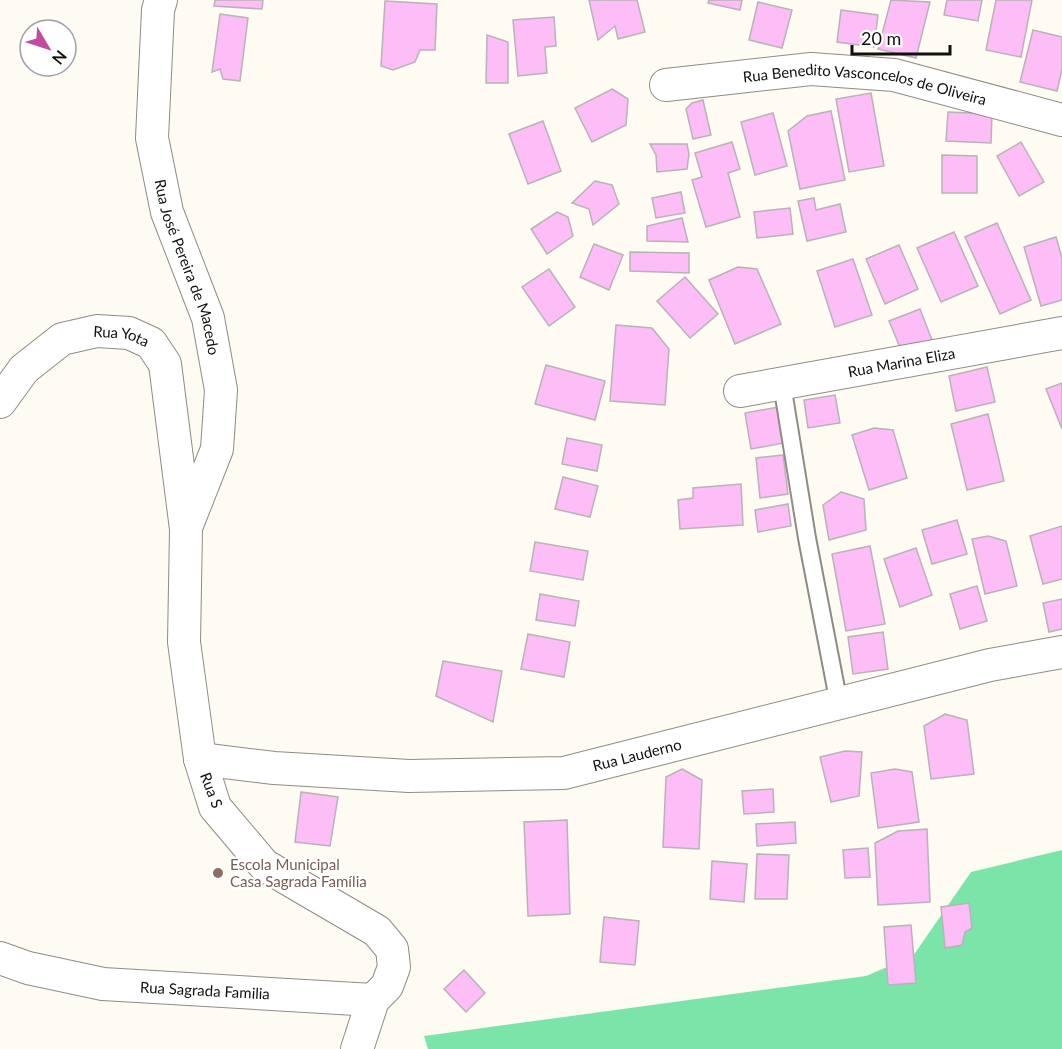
<svg xmlns="http://www.w3.org/2000/svg" width="1062" height="1049" viewBox="0 0 1062 1049" font-family="Lato,sans-serif">
  <style>
    .forest { fill: #7be4a9 }
    .building { fill: #fdbdf6; stroke: #b9b2b8; stroke-width: 1.5 }
    .lines { fill: none; stroke-linecap: round; stroke-linejoin: round }
    .lane-casing { stroke: #8e8c84; stroke-width: 20 }
    .street-casing { stroke: #8e8c84; stroke-width: 34 }
    .lane { stroke: #fff; stroke-width: 16 }
    .street { stroke: #fff; stroke-width: 32 }
    .education-dot { fill: #8d6e63; stroke: #fff; stroke-width: 2 }
    .labels { text-anchor: middle; dominant-baseline: central; stroke-width: 4.5; stroke-linejoin: round; paint-order: stroke }
    .street-label { font-size: 15px; fill: #11100e; stroke: #fff }
    .education-label { font-size: 15px; fill: #785e54; stroke: #fff; text-anchor: start }
  </style>
  <rect width="100%" height="100%" fill="#fdfbf2"/>
  <path class="forest" d="M1062,850V1049H428L424,1036L866,976L913,956L971,872Z"/>
  <g class="building">
    <path d="M215,0H263L262,9L214,6Z"/>
    <path d="M589,0H637L645,32L618,39L615,26L598,40Z"/>
    <path d="M709,0H742L740,10L708,3Z"/>
    <path d="M891,0L930,2L916,58L878,49Z"/>
    <path d="M947,0H982L978,21L944,15Z"/>
    <path d="M996,0H1032L1021,57L986,50Z"/>
    <path d="M385,1L437,4L435,50H420L415,62L393,70L381,66Z"/>
    <path d="M758,2L792,10L782,48L749,40Z"/>
    <path d="M841,10L878,15L874,47L837,42Z"/>
    <path d="M220,14L248,18L240,81L223,79L220,69L212,72Z"/>
    <path d="M554,17L556,46L545,47L547,73L518,76L513,20Z"/>
    <path d="M1033,30L1062,37V69L1057,91L1020,82Z"/>
    <path d="M487,35L508,42V83H486Z"/>
    <path d="M612,89L628,99L626,125L592,142L575,108Z"/>
    <path d="M871,93L884,166L849,172L836,99Z"/>
    <path d="M703,100L711,135L693,139L686,109L692,103Z"/>
    <path d="M831,111L845,180L800,189L788,131L807,116Z"/>
    <path d="M948,112L992,114L991,143L946,141Z"/>
    <path d="M773,113L787,166L755,175L741,122Z"/>
    <path d="M543,121L561,171L528,184L509,134Z"/>
    <path d="M732,142L740,169L728,173L740,217L706,227L692,180L702,177L695,153Z"/>
    <path d="M1021,142L1044,182L1019,196L997,156Z"/>
    <path d="M650,144H687L689,154L687,169L657,172L656,155Z"/>
    <path d="M942,155L977,156V193H942Z"/>
    <path d="M595,181L612,185L619,204L593,225L589,209L572,203Z"/>
    <path d="M681,192L685,213L656,218L652,198Z"/>
    <path d="M814,198L816,210L840,204L846,232L807,241L798,201Z"/>
    <path d="M790,208L793,234L757,238L754,212Z"/>
    <path d="M557,212L568,217L573,236L547,254L531,229Z"/>
    <path d="M682,218L688,242L647,241V226Z"/>
    <path d="M997,223L1031,300L1000,314L965,237Z"/>
    <path d="M954,232L978,286L941,302L917,248Z"/>
    <path d="M1056,237L1062,258V300L1041,306L1024,247Z"/>
    <path d="M594,244L623,255L609,290L580,277Z"/>
    <path d="M899,245L918,289L885,304L866,259Z"/>
    <path d="M630,252L689,253V273L630,271Z"/>
    <path d="M853,259L872,315L835,327L817,271Z"/>
    <path d="M738,267L757,269L781,324L735,344L709,280Z"/>
    <path d="M549,269L575,307L549,326L522,287Z"/>
    <path d="M685,277L718,314L690,338L657,301Z"/>
    <path d="M920,309L932,340L902,352L889,321Z"/>
    <path d="M616,325L652,328L669,349L665,405L610,401Z"/>
    <path d="M546,365L605,381L595,420L535,404Z"/>
    <path d="M987,367L995,402L956,411L949,376Z"/>
    <path d="M1062,383V429L1046,389Z"/>
    <path d="M835,395L840,423L808,428L804,400Z"/>
    <path d="M778,407L784,443L751,449L745,413Z"/>
    <path d="M988,414L1004,481L967,490L951,424Z"/>
    <path d="M874,428L893,430L907,478L869,490L852,435Z"/>
    <path d="M567,438L602,445L597,471L562,464Z"/>
    <path d="M783,455L788,494L760,498L756,458Z"/>
    <path d="M563,477L598,486L590,517L555,509Z"/>
    <path d="M741,484L743,525L680,529L678,500L693,498V488Z"/>
    <path d="M841,492L864,499L866,530L829,540L823,505Z"/>
    <path d="M788,504L791,526L758,532L755,510Z"/>
    <path d="M957,520L967,554L932,564L922,530Z"/>
    <path d="M1062,526V579L1043,584L1030,536Z"/>
    <path d="M988,536L1006,541L1017,586L985,594L972,539Z"/>
    <path d="M535,542L588,551L583,580L530,571Z"/>
    <path d="M870,546L885,624L846,631L832,554Z"/>
    <path d="M916,548L932,595L900,607L884,559Z"/>
    <path d="M977,586L987,621L960,629L950,594Z"/>
    <path d="M540,594L579,601L575,626L536,620Z"/>
    <path d="M1062,599V629L1049,632L1043,603Z"/>
    <path d="M883,632L888,669L853,674L848,637Z"/>
    <path d="M528,634L570,642L564,677L521,669Z"/>
    <path d="M443,661L502,671L493,722L436,696Z"/>
    <path d="M945,714L967,720L974,774L931,779L924,726Z"/>
    <path d="M845,751L862,752L859,796L831,802L820,757Z"/>
    <path d="M682,769L702,780L699,849L663,847L666,777Z"/>
    <path d="M895,769L912,772L919,822L878,828L871,773Z"/>
    <path d="M773,789L774,812L744,814L742,791Z"/>
    <path d="M301,792L338,797L330,846L295,842Z"/>
    <path d="M567,820L570,914L528,916L524,822Z"/>
    <path d="M795,822L796,843L757,846L756,824Z"/>
    <path d="M927,829L930,902L878,905L875,843L898,831Z"/>
    <path d="M868,848L870,877L845,878L843,850Z"/>
    <path d="M757,854L789,855L787,899H755Z"/>
    <path d="M712,861L747,864L744,902L710,899Z"/>
    <path d="M969,903L972,928L965,932L962,945L945,948L941,907Z"/>
    <path d="M604,917L639,921L635,965L600,962Z"/>
    <path d="M911,925L916,983L888,985L884,927Z"/>
    <path d="M464,970L485,993L466,1012L444,989Z"/>
  </g>
  <g class="lines">
    <g class="lane-casing">
      <path id="lane" d="M782,384L807,538L839,704"/>
    </g>
    <g class="street-casing">
      <g id="street">
        <path id="s1" d="M161,0L158,10L152,138L167,212L208,318L221,390L217,449L187,525"/>
        <path id="s2" d="M666,85L811,69L894,75L1062,120"/>
        <path id="s3" d="M740,391L1062,333"/>
        <path id="s4" d="M0,402L24,369L62,339L97,331L129,333L151,343L165,364L186,529L184,642L200,759L215,807L264,865L377,931L392,949L394,967L387,986L373,1000L103,984L28,968L0,958"/>
        <path id="s5" d="M200,759L274,768L409,776L564,773L990,665L1062,652"/>
        <path d="M357,1049L373,1000"/>
      </g>
    </g>
    <use href="#lane" class="lane"/>
    <use href="#street" class="street"/>
  </g>
  <circle class="education-dot" cx="218" cy="873" r="6"/>
  <g class="labels">
    <g class="street-label">
      <text stroke="none"><textPath href="#s2" startOffset="201">Rua Benedito Vasconcelos de Oliveira</textPath></text>
      <text stroke="none"><textPath href="#s1" startOffset="273">Rua José Pereira de Macedo</textPath></text>
      <text stroke="none"><textPath href="#s4" startOffset="150">Rua Yota</textPath></text>
      <text stroke="none"><textPath href="#s3" startOffset="164">Rua Marina Eliza</textPath></text>
      <text stroke="none"><textPath href="#s5" startOffset="440">Rua Lauderno</textPath></text>
      <text transform="translate(212 790) rotate(69)">Rua S</text>
      <text transform="translate(205 990) rotate(3)">Rua Sagrada Familia</text>
    </g>
    <g class="education-label">
      <text x="230" y="864">Escola Municipal<tspan x="230" dy="17">Casa Sagrada Família</tspan></text>
    </g>
  </g>
  <g transform="translate(48 48) rotate(129)"><circle r="28" fill="#ffffff" stroke="#a09f9f" stroke-width="1.5"/>
  <path d="M0-4.5L10 22L0 15L-10 22Z" fill="#c24ba1"/>
  <text y="-9" font-size="16" font-weight="bold" text-anchor="middle" fill="#11100e">N</text>
  </g>
  <path d="M852 45v9h98v-9" fill="none" stroke="#11100e" stroke-width="3"/>
  <text x="861" y="45" font-size="18" fill="#11100e" stroke="#ffffff" stroke-width="4.5" paint-order="stroke">20 m</text>
</svg>
